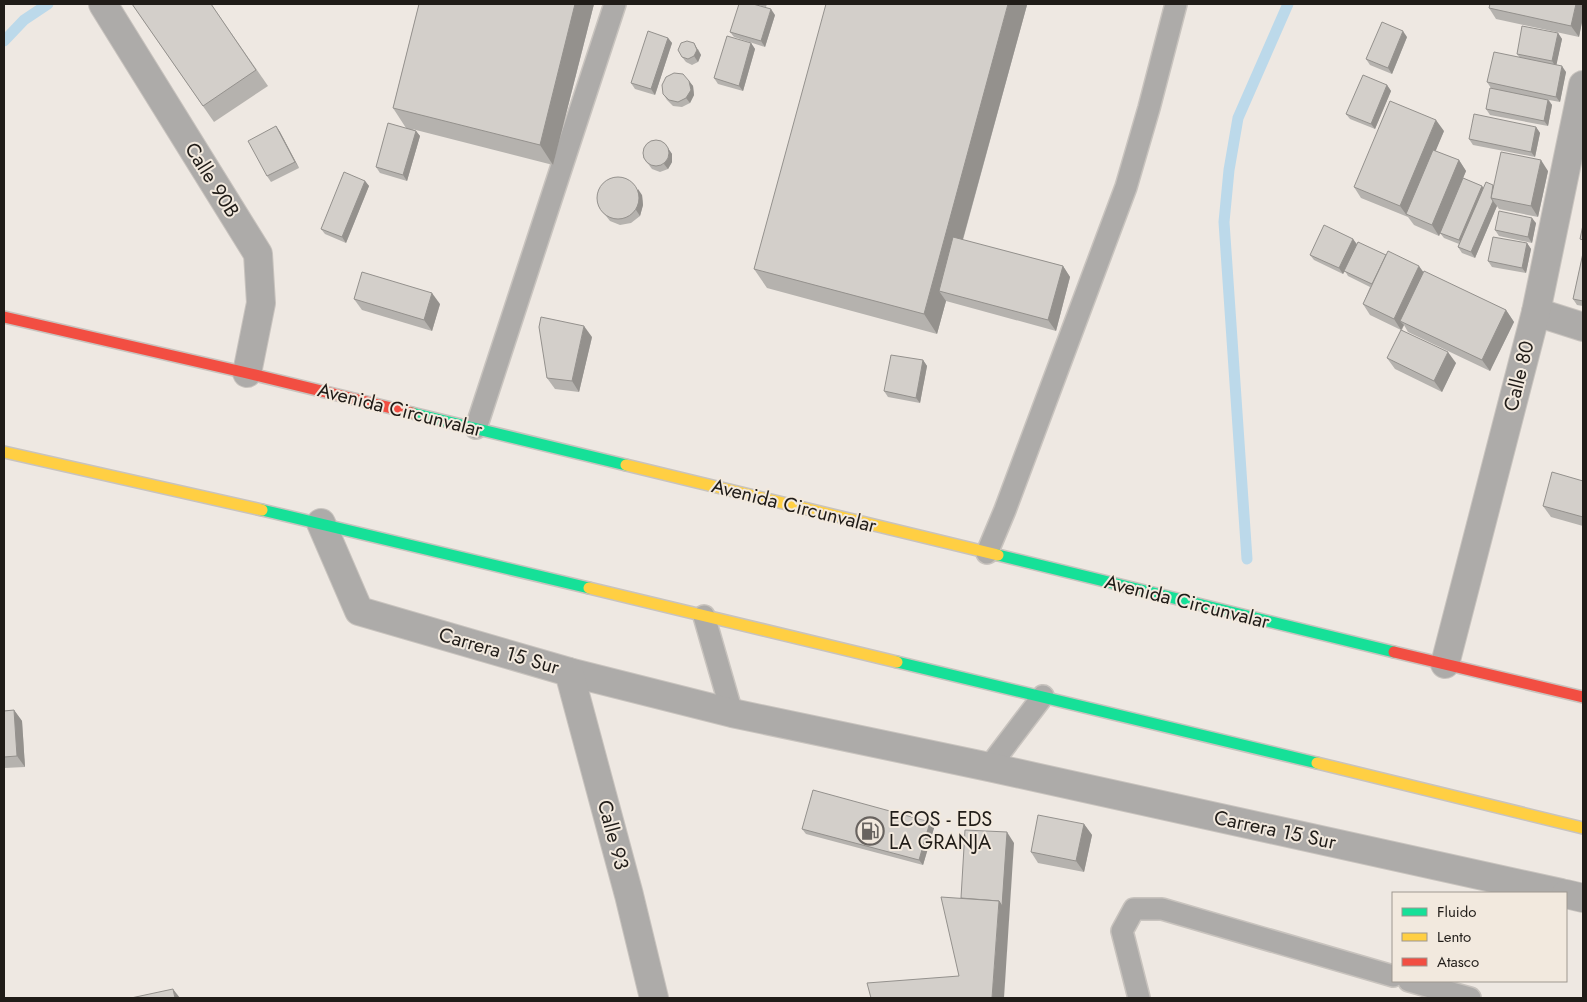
<svg xmlns="http://www.w3.org/2000/svg" width="1587" height="1002" viewBox="0 0 1587 1002" font-family="Jost,sans-serif">
  <style>
    .lines { fill: none; stroke-linecap: round; stroke-linejoin: round }
    .stream { stroke: #bcd9ea; stroke-width: 11 }
    .lane-casing { stroke: #c8c3be; stroke-width: 24 }
    .street-casing { stroke: #c8c3be; stroke-width: 30 }
    .fast-casing { stroke: #c8c3be; stroke-width: 14 }
    .slow-casing { stroke: #c8c3be; stroke-width: 14 }
    .jam-casing { stroke: #c8c3be; stroke-width: 14 }
    .lane { stroke: #adaba9; stroke-width: 21 }
    .street { stroke: #adaba9; stroke-width: 28 }
    .fast { stroke: #16e098; stroke-width: 11 }
    .slow { stroke: #ffcf43; stroke-width: 11 }
    .jam { stroke: #f24e42; stroke-width: 11 }
    .wall { fill: #b5b2ae }
    .shaded-wall { fill: #94918d }
    .building { fill: #d3cfca; stroke: #94918d }
    .labels { text-anchor: middle; dominant-baseline: central; stroke-width: 4; stroke-linejoin: round; paint-order: stroke }
    .street-label { font-size: 20px; fill: #201c18; stroke: #f2e9de }
    .poi-label { font-size: 20px; fill: #201c18; stroke: #f2e9de; text-anchor: start }
  </style>
  <rect width="100%" height="100%" fill="#eee8e2"/>
  <g class="lines">
    <g class="stream">
      <path d="M4,41L24,20L48,4"/>
      <path d="M1247,559L1224,222L1229,170L1238,118L1288,4"/>
    </g>
    <g class="lane-casing">
      <g id="lane">
        <path d="M476,428L615,4"/>
        <path d="M987,553L1005,510L1126,187L1149,108L1176,4"/>
        <path d="M704,616L732,713"/>
        <path d="M989,767L1043,696"/>
        <path d="M1409,981L1470,998"/>
        <path d="M1139,998L1122,931L1134,909H1162L1393,976"/>
      </g>
    </g>
    <g class="street-casing">
      <g id="street">
        <path d="M103,4L258,254L261,303L247,373"/>
        <path d="M1536,312L1583,327"/>
        <path d="M321,523L359,611L569,672L732,713L989,767L1561,893"/>
        <path d="M1445,664L1536,312L1583,85"/>
        <path d="M569,672L629,895L654,998"/>
        <path d="M1566,894L1583,898"/>
      </g>
    </g>
    <g class="fast-casing">
      <g id="fast">
        <path d="M412,413L626,465"/>
        <path d="M262,510L589,588"/>
        <path d="M998,555L1394,652"/>
        <path d="M897,662L1317,763"/>
      </g>
    </g>
    <g class="slow-casing">
      <g id="slow">
        <path d="M4,452L262,510"/>
        <path d="M626,465L998,555"/>
        <path d="M589,588L897,662"/>
        <path d="M1317,763L1583,828"/>
      </g>
    </g>
    <g class="jam-casing">
      <g id="jam">
        <path d="M4,317L247,373L412,413"/>
        <path d="M1394,652L1583,697"/>
      </g>
    </g>
    <use href="#lane" class="lane"/>
    <use href="#street" class="street"/>
    <use href="#fast" class="fast"/>
    <use href="#slow" class="slow"/>
    <use href="#jam" class="jam"/>
  </g>
  <g class="wall">
    <path d="M132,4H211L268,86L214,122Z"/>
    <path d="M419,4H594L553,165L412,129L416,131L420,136L407,181L380,173L376,167L406,128L393,108Z"/>
    <path d="M753,4H767L766,7Z"/>
    <path d="M1583,4V17L1579,37L1496,19L1489,8Z"/>
    <path d="M1027,5L963,240L1063,266L1070,277L1056,331L946,301L937,334L767,288L754,269Z"/>
    <path d="M775,15L765,47L734,37L730,32Z"/>
    <path d="M1558,33L1562,39L1556,65L1566,72L1560,102L1549,100L1552,105L1548,126L1490,115L1486,109L1491,88L1487,82L1520,58L1517,54Z"/>
    <path d="M1407,37L1392,74L1370,65L1366,59Z"/>
    <path d="M668,38L672,43L655,95L635,89L631,83Z"/>
    <path d="M751,43L755,49L743,91L718,84L714,78Z"/>
    <path d="M698,49L701,55L698,62L692,65L686,62L682,57Z"/>
    <path d="M689,81L693,86L694,95L690,103L682,107L673,106L667,100L663,94Z"/>
    <path d="M1387,85L1391,91L1375,129L1350,119L1346,114Z"/>
    <path d="M276,126L280,132L299,168L271,182L267,176Z"/>
    <path d="M1536,127L1540,133L1535,157L1473,145L1469,139Z"/>
    <path d="M1444,131L1435,151L1459,160L1466,171L1463,178L1482,186L1483,188L1548,171L1538,217L1499,209L1497,206L1475,258L1462,253L1458,247L1459,244L1444,238L1440,233L1439,236L1414,225L1408,217L1361,198L1354,187Z"/>
    <path d="M663,142L672,154V162L668,169L660,172L652,169L643,157Z"/>
    <path d="M365,181L369,186L346,243L325,234L321,229Z"/>
    <path d="M642,195L643,205L640,216L631,223L620,225L610,221L599,207Z"/>
    <path d="M1536,223L1532,243L1499,236L1495,230Z"/>
    <path d="M1353,239L1357,244L1386,255L1506,310L1514,322L1490,371L1408,332L1404,325L1402,330L1456,363L1442,392L1395,369L1387,358L1401,330L1370,315L1363,304L1370,287L1348,276L1345,271L1343,274L1314,260L1310,255Z"/>
    <path d="M1527,243L1531,249L1526,273L1492,267L1488,261Z"/>
    <path d="M1583,253V306L1577,305L1573,299Z"/>
    <path d="M354,299L440,304L432,331L362,310Z"/>
    <path d="M592,337L579,392L555,389L547,378Z"/>
    <path d="M923,360L927,366L920,403L888,397L884,391Z"/>
    <path d="M1583,481V526L1551,517L1543,506Z"/>
    <path d="M14,710L22,721L25,767L4,768V711Z"/>
    <path d="M930,822L934,828L923,865L806,834L802,829Z"/>
    <path d="M1084,824L1092,835L1084,872L1038,863L1031,852Z"/>
  </g>
  <g class="shaded-wall">
    <path d="M575,4H594L553,165L540,145Z"/>
    <path d="M1008,4H1026L1027,5L948,293L939,291L946,301L937,334L924,314Z"/>
    <path d="M1576,4H1583V17L1579,37L1571,26Z"/>
    <path d="M771,9L775,15L765,47L761,41Z"/>
    <path d="M1403,31L1407,37L1392,74L1388,68Z"/>
    <path d="M1558,33L1562,39L1556,67L1552,61Z"/>
    <path d="M668,38L672,43L655,95L651,89Z"/>
    <path d="M694,43L701,55L698,62L694,56Z"/>
    <path d="M751,43L755,49L743,91L739,86Z"/>
    <path d="M1562,66L1566,72L1560,102L1556,97Z"/>
    <path d="M689,81L693,86L694,95L690,103L686,98Z"/>
    <path d="M1387,85L1391,91L1375,129L1371,124Z"/>
    <path d="M1548,100L1552,105L1548,126L1544,121Z"/>
    <path d="M1436,120L1444,131L1409,215L1406,214L1408,217L1400,206Z"/>
    <path d="M276,126L280,132L299,168L295,162Z"/>
    <path d="M1536,127L1540,133L1535,157L1531,152Z"/>
    <path d="M416,131L420,136L407,181L403,175Z"/>
    <path d="M668,148L672,154V162L668,169L664,164Z"/>
    <path d="M1459,160L1466,171L1439,236L1432,225Z"/>
    <path d="M1541,160L1548,171L1538,217L1531,206Z"/>
    <path d="M365,181L369,186L346,243L342,237Z"/>
    <path d="M1482,186L1486,192L1463,246L1459,240Z"/>
    <path d="M638,189L642,195L643,205L640,216L636,210Z"/>
    <path d="M1493,201L1497,206L1475,258L1471,252Z"/>
    <path d="M1532,218L1536,223L1532,243L1528,237Z"/>
    <path d="M1353,239L1357,245L1343,274L1339,268Z"/>
    <path d="M1527,243L1531,249L1526,273L1522,268Z"/>
    <path d="M1063,266L1070,277L1056,331L1048,320Z"/>
    <path d="M1419,266L1427,277L1400,321L1404,325L1401,330L1394,319Z"/>
    <path d="M432,293L440,304L432,331L424,320Z"/>
    <path d="M1506,310L1514,322L1490,371L1482,360Z"/>
    <path d="M584,326L592,337L579,392L572,381Z"/>
    <path d="M1448,352L1456,363L1442,392L1434,381Z"/>
    <path d="M923,360L927,366L920,403L916,398Z"/>
    <path d="M14,710L22,721L25,767L17,756Z"/>
    <path d="M930,822L934,828L923,865L919,860Z"/>
    <path d="M1084,824L1092,835L1084,872L1076,861Z"/>
    <path d="M1007,832L1014,843L1004,998H992L999,901Z"/>
    <path d="M173,989L180,998H175Z"/>
  </g>
  <g class="building">
    <path d="M132,4H211L256,70L203,106Z"/>
    <path d="M419,4H575L540,145L393,108Z"/>
    <path d="M739,4H753L771,9L761,41L730,32Z"/>
    <path d="M826,4H1008L924,314L754,269Z"/>
    <path d="M1490,4H1576L1571,26L1489,8Z"/>
    <path d="M1382,22L1403,31L1388,68L1366,59Z"/>
    <path d="M1522,26L1558,33L1552,61L1517,54Z"/>
    <path d="M648,31L668,38L651,89L631,83Z"/>
    <path d="M727,36L751,43L739,86L714,78Z"/>
    <path d="M687,41L694,43L697,50L694,56L688,59L682,57L678,50L681,43Z"/>
    <path d="M1494,52L1562,66L1556,97L1487,82Z"/>
    <path d="M674,73L683,74L689,81L691,90L686,98L678,102L669,100L663,94L662,85L666,77Z"/>
    <path d="M1363,75L1387,85L1371,124L1346,114Z"/>
    <path d="M1490,88L1548,100L1544,121L1486,109Z"/>
    <path d="M1390,101L1436,120L1400,206L1354,187Z"/>
    <path d="M1474,114L1536,127L1531,152L1469,139Z"/>
    <path d="M388,123L416,131L403,175L376,167Z"/>
    <path d="M276,126L295,162L267,176L248,141Z"/>
    <circle cx="656" cy="153" r="13"/>
    <path d="M1433,150L1459,160L1432,225L1406,214Z"/>
    <path d="M1501,152L1541,160L1531,206L1491,198Z"/>
    <path d="M344,172L365,181L342,237L321,229Z"/>
    <circle cx="618" cy="198" r="21"/>
    <path d="M1463,178L1482,186L1459,240L1440,233Z"/>
    <path d="M1486,182L1493,185L1491,198L1493,201L1471,252L1458,247Z"/>
    <path d="M1499,211L1532,218L1528,237L1495,230Z"/>
    <path d="M1324,225L1353,239L1339,268L1310,255Z"/>
    <path d="M1583,225V240L1580,239Z"/>
    <path d="M953,237L1063,266L1048,320L939,291Z"/>
    <path d="M1493,237L1527,243L1522,268L1488,261Z"/>
    <path d="M1358,242L1386,255L1372,284L1344,271Z"/>
    <path d="M1388,251L1419,266L1394,319L1363,304Z"/>
    <path d="M1583,253V301L1573,299Z"/>
    <path d="M1424,271L1506,310L1482,360L1400,321Z"/>
    <path d="M362,272L432,293L424,320L354,299Z"/>
    <path d="M541,317L584,326L572,381L547,378L539,327Z"/>
    <path d="M1401,330L1448,352L1434,381L1387,358Z"/>
    <path d="M891,355L923,360L916,398L884,391Z"/>
    <path d="M1552,472L1583,481V517L1543,506Z"/>
    <path d="M14,710L17,756L4,757V711Z"/>
    <path d="M813,790L930,822L919,860L802,829Z"/>
    <path d="M1038,815L1084,824L1076,861L1031,852Z"/>
    <path d="M965,830L1007,832L1002,906L999,901L961,898Z"/>
    <path d="M941,897L999,901L992,998H871L867,983L959,976Z"/>
    <path d="M173,989L175,998H131Z"/>
  </g>
  <defs>
    <g id="fuel-ring" transform="scale(1.4375)"><circle r="9.5" fill="#f2e9de" stroke="#68635f" stroke-width="1.5"/><path d="M-5.5-6h7V0h2V4h1.3V-2.5L3-4.5l.8-.8L6-3V5H2.5V1h-1V6h-7ZM-4.2-4.7v3.2H.2V-4.7Z" fill="#68635f"/></g>
  </defs>
  <g fill-rule="evenodd">
    <use href="#fuel-ring" x="870" y="831"/>
  </g>
  <g class="labels">
    <g class="street-label">
      <text transform="translate(212 180) rotate(58)">Calle 90B</text>
      <text transform="translate(1519 376) rotate(-76)">Calle 80</text>
      <text transform="translate(400 410) rotate(14)">Avenida Circunvalar</text>
      <text transform="translate(794 506) rotate(14)">Avenida Circunvalar</text>
      <text transform="translate(1187 602) rotate(14)">Avenida Circunvalar</text>
      <text transform="translate(499 651) rotate(16)">Carrera 15 Sur</text>
      <text transform="translate(1275 830) rotate(12)">Carrera 15 Sur</text>
      <text transform="translate(613 835) rotate(75)">Calle 93</text>
    </g>
    <g class="poi-label">
      <text x="889" y="819">ECOS - EDS<tspan x="889" dy="23">LA GRANJA</tspan></text>
    </g>
  </g>
  <rect width="1587" height="1002" fill="none" stroke="#201c18" stroke-width="10"/>
  <rect x="1392" y="892" width="175" height="90" fill="#f2e9de" stroke="#9e978f"/>
  <rect x="1402" y="908" width="25" height="8" fill="#16e098" stroke="#9e978f"/>
  <text x="1437" y="917" font-size="15" fill="#201c18">Fluido</text>
  <rect x="1402" y="933" width="25" height="8" fill="#ffcf43" stroke="#9e978f"/>
  <text x="1437" y="942" font-size="15" fill="#201c18">Lento</text>
  <rect x="1402" y="958" width="25" height="8" fill="#f24e42" stroke="#9e978f"/>
  <text x="1437" y="967" font-size="15" fill="#201c18">Atasco</text>
</svg>
